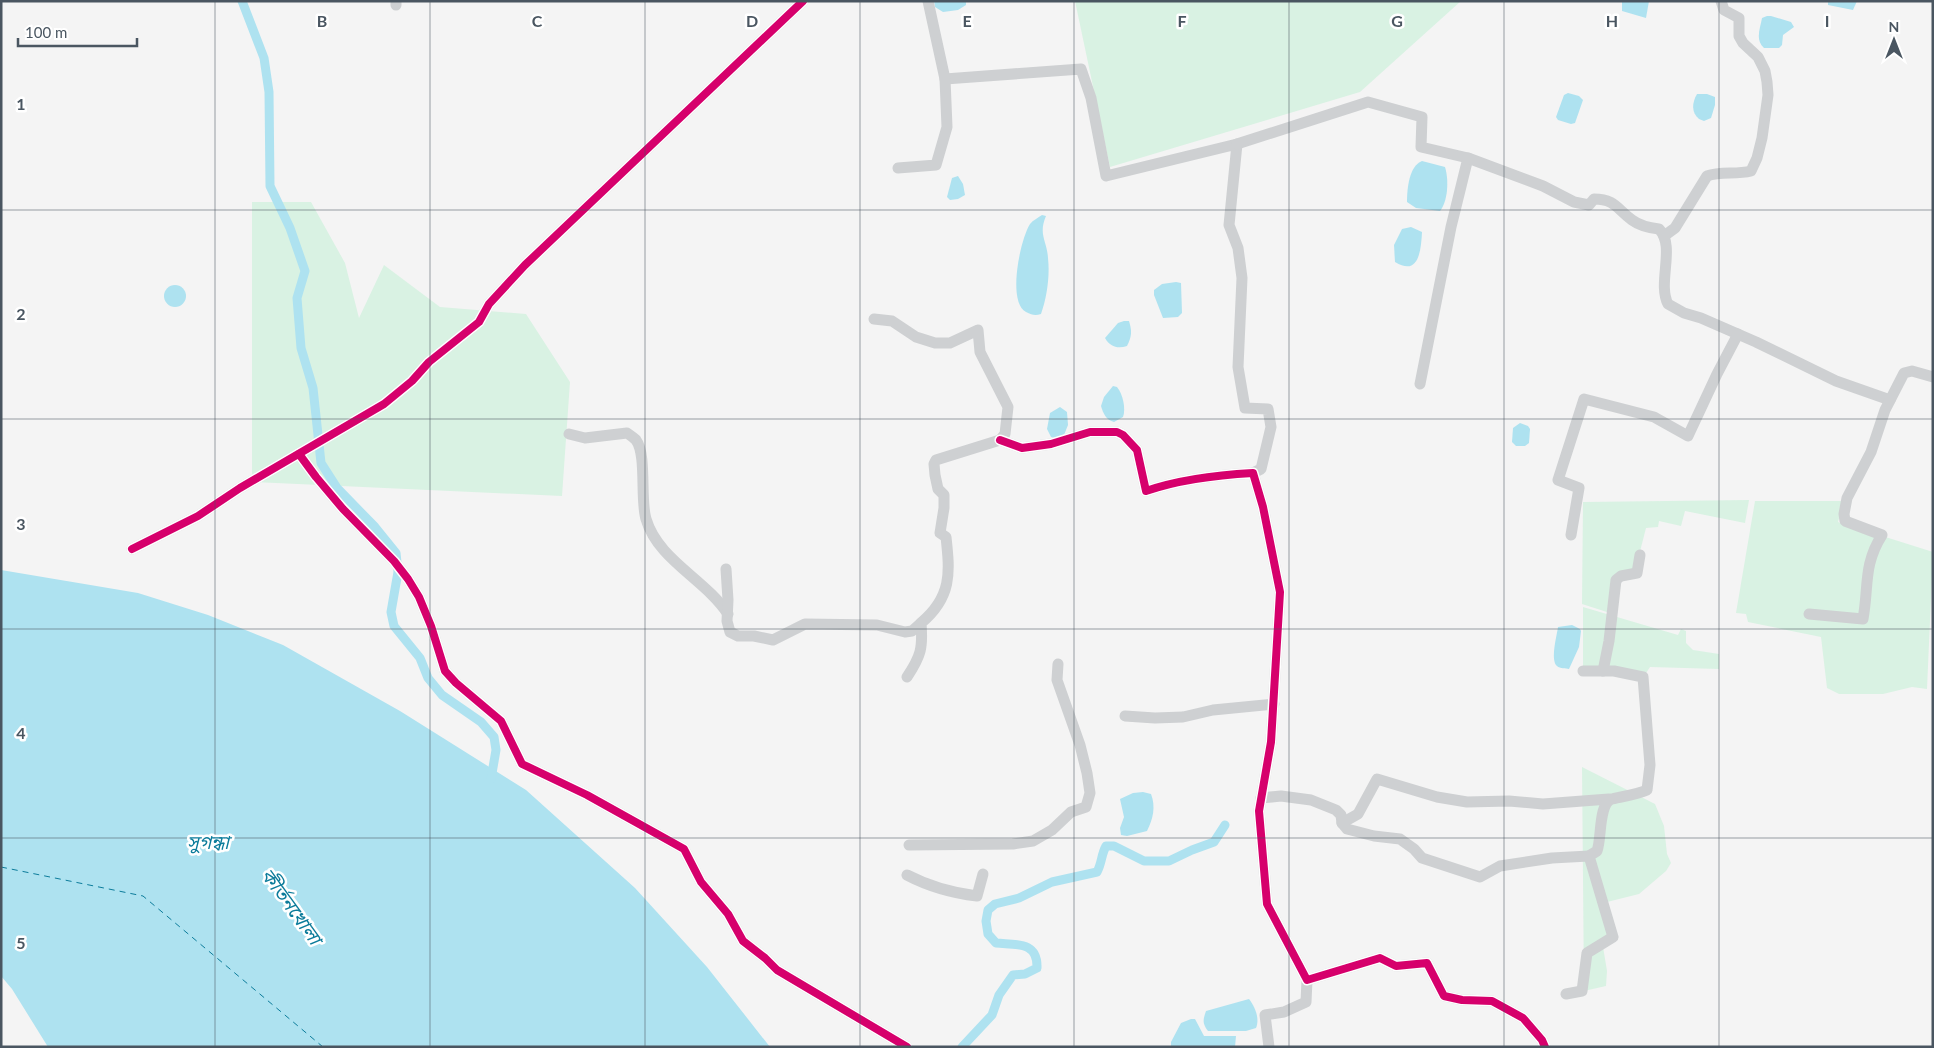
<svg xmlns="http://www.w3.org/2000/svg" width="1934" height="1048" viewBox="0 0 1934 1048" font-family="Lato,'Noto Sans Bengali',sans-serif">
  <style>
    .green { fill: #d9f2e3 }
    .water { fill: #aee2f0 }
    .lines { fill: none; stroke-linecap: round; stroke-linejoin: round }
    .canal { stroke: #aee2f0; stroke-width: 9 }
    .ferry { stroke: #0c7c9b; stroke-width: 1; stroke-dasharray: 6 5; stroke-linecap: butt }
    .minor { stroke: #ced0d2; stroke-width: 11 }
    .cycleway-casing { stroke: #fff; stroke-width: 11 }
    .cycleway { stroke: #d6006c; stroke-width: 8 }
    .grid { fill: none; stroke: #4a5661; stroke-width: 1; stroke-opacity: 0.55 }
    .labels { text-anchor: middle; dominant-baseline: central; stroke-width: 5; stroke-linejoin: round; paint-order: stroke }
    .water-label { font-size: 19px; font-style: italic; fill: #0c7c9b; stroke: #fff }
    .grid-label { font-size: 16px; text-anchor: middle; font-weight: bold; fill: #4a5661; stroke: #fff; stroke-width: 5; stroke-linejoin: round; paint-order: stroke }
  </style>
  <rect width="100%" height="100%" fill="#f4f4f4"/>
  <g class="green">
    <path d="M1075,1H1461L1360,92L1110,167Z"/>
    <path d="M252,202H311L345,263L359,318L384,265L440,307L526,314L570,382L562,496L252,482Z"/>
    <path d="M1749,500L1745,523L1685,511L1681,526L1659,521L1658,527L1646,528L1635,571L1620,573L1610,613L1582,604L1583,502Z"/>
    <path d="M1755,501H1844L1838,522L1933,552L1927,689L1912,687L1883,694H1839L1827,688L1821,637L1748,622L1746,614L1736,613Z"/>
    <path d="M1583,607L1678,635L1681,629L1686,631V643L1693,650L1719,654V669L1650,667L1644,676L1583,669Z"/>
    <path d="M1582,767L1655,804L1664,826L1667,854L1671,863L1666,871L1639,894L1607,902L1617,938L1603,947L1607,971L1606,986L1584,991Z"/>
  </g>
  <g class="water">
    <path d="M934,1H966V5L958,10L943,12L935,7Z"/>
    <path d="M1622,1H1649L1646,18L1622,11Z"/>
    <path d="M1828,1H1857L1853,10L1828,5Z"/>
    <path d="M1767,16H1771L1791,22L1794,27L1783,35L1782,45L1779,48H1764C1755,40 1760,29 1762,18Z"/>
    <path d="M1568,93L1579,96L1583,100L1575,123L1571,124L1558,120L1556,117L1564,95Z"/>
    <path d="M1697,94H1707L1715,97V105L1711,118L1704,121L1699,119C1691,112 1692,103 1697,94Z"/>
    <path d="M1422,161L1445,167C1449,180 1448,201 1440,211L1416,208L1407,202C1407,189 1409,166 1422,161Z"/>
    <path d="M958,176L963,184L965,195L958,199L950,200L947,197L952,178Z"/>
    <path d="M1042,215L1046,216C1038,235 1047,240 1048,258C1050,276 1047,297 1041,314C1035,316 1032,315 1026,312C1007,302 1020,240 1030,224C1033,220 1038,218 1042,215Z"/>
    <path d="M1411,227L1422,232C1421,250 1419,277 1395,262L1394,245L1402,229Z"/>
    <path d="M1176,282L1181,283L1182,313L1178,317L1163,318L1154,295V290L1162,284Z"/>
    <circle cx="175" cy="296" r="11"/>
    <path d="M1124,321H1129C1132,331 1132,336 1127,346C1118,349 1110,347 1105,338L1118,323Z"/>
    <path d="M1113,386L1117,387C1123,394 1126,409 1123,417L1114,422C1106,420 1103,413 1101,406L1104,397Z"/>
    <path d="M1060,407L1067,412L1068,425L1064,435L1054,438L1051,437L1047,429L1050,413Z"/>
    <path d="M1520,423L1528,426L1530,429L1529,443L1525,446H1516L1512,442L1513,428Z"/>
    <path d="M1,570L138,593L208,615L283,645L400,711L526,790L635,888L707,967L770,1047H48L12,989L1,976Z"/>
    <path d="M1572,625L1580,629L1581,631L1579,647L1569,669C1566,668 1560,669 1557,666C1550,660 1557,635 1558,627Z"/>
    <path d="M1143,792L1151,794C1156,807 1153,819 1147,831L1127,836L1121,835L1120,828L1124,817L1120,799L1133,793Z"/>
    <path d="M1249,999C1255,1007 1260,1018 1256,1028L1246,1031H1208C1202,1023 1203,1020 1206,1011Z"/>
    <path d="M1191,1019H1195L1204,1036H1236L1235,1047H1171V1042L1181,1023Z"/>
  </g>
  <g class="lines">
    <g class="canal">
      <path d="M242,1L264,58L269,92L270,186L290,228L305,271L297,298L301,348L313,388L321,463L337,488L375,527L396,553L398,572L391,612L394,626L420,658L428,678L442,695L481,722L494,737L496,750L491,779"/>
      <path d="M962,1047L992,1015L999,995L1013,975L1025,974L1037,968C1038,941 1016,945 996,943L988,934L986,921L988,910L995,904L1019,898L1052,882L1097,872C1102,863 1101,855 1106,846H1114L1144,861H1169L1192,850L1214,842L1225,825"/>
    </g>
    <path class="ferry" d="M1,867L143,896L323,1047"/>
    <g class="minor">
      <path d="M396,1V5"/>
      <path d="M945,79L1081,69L1091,98L1106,176L1237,144L1229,225L1238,248L1242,278L1238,367L1245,408L1268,409L1271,427L1261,469L1253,473"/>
      <path d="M1237,144L1368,102L1422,117L1421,147L1468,158L1451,227L1420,384"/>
      <path d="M1468,158L1543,186L1574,202L1589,205L1594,199C1615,199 1617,209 1632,220C1640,226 1650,228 1659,229C1676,246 1657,283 1668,304L1684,313L1701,318L1756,342L1836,381L1890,400"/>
      <path d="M898,168L936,165L947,127L945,79L928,1"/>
      <path d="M1664,236L1675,228L1707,176C1721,171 1736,175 1751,171L1757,158L1762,138L1768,95L1767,82L1765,71L1758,57L1743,43L1739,36V18L1724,10L1721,1"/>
      <path d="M874,319L892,321L916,337L935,343H950L978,330L980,352L1008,407L1005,434L1000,440L936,460L934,464L935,475L938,489L944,495V508L940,533L946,537C950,573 952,597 921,623C923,648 921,656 907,677"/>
      <path d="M569,434L585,438L627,433C630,435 634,438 636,440C647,455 640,500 646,519C658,560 705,579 728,614"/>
      <path d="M1000,440L1022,448L1051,444L1090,432H1117L1123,435L1137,450L1146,491C1181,479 1216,475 1253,473L1263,507L1280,592L1271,742L1259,811L1267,904L1307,980L1380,958L1396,966L1427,963L1444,996L1462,1000L1492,1001L1523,1018L1542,1040L1545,1047"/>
      <path d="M299,454L316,477L343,509L394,561L408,579L419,597L431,626L445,671L456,683L501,721L522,764L587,795L684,849L701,882L728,914L743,941L765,958L777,970L907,1047"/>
      <path d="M1571,535L1579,488L1558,480L1584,399L1654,417L1688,436L1717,374L1738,334"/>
      <path d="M132,549L198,516L240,488L384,404L412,381L429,362L479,322L489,304L525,265L803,1"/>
      <path d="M726,569L728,600L727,621L730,632L738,636H754L773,640L805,624L877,625L905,632L912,631L921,623"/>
      <path d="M1809,614L1863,619C1869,586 1863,565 1882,535L1845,521L1844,514L1847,498L1871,452L1885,410L1904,373L1912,371L1933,377"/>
      <path d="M1603,671L1609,641L1616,580L1621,576L1637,573L1640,555"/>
      <path d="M1125,716L1155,718L1183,717L1213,710L1274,704"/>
      <path d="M1261,798L1281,796L1311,800L1336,810L1341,815L1342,823L1347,829L1374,836L1400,839L1414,849L1422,858L1480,877L1500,866L1552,858L1589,856"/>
      <path d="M1342,823L1358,814L1377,779L1437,797L1467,802L1509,801L1543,804L1609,799"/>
      <path d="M909,845L1013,844L1033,841L1052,830L1071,812L1086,807L1090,793L1087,773L1080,745L1057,680L1058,664"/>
      <path d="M907,875C930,887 952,893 977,896L983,874"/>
      <path d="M1566,994L1582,991L1587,953L1613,937L1589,856L1597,851C1602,839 1598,803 1612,799C1624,796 1636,795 1647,790L1650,765L1643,677L1614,671H1583"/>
      <path d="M1269,1047L1265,1015L1284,1012L1306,1002L1307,980"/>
    </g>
    <g class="cycleway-casing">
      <g id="cycleway">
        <path d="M1000,440L1022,448L1051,444L1090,432H1117L1123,435L1137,450L1146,491C1181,479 1216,475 1253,473L1263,507L1280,592L1271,742L1259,811L1267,904L1307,980L1380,958L1396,966L1427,963L1444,996L1462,1000L1492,1001L1523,1018L1542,1040L1545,1047"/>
        <path d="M299,454L316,477L343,509L394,561L408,579L419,597L431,626L445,671L456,683L501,721L522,764L587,795L684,849L701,882L728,914L743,941L765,958L777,970L907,1047"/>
        <path d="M132,549L198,516L240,488L384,404L412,381L429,362L479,322L489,304L525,265L803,1"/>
      </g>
    </g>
    <use href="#cycleway" class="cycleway"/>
  </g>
  <path class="grid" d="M215,1V1047M430,1V1047M645,1V1047M860,1V1047M1074,1V1047M1289,1V1047M1504,1V1047M1719,1V1047M1,210H1933M1,419H1933M1,629H1933M1,838H1933"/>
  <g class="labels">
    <g class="water-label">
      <text x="208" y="841">সুগন্ধা</text>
      <text transform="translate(292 906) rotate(54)">কীর্তনখোলা</text>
    </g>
  </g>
  <g class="grid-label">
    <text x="322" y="27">B</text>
    <text x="537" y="27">C</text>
    <text x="752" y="27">D</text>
    <text x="967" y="27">E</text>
    <text x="1182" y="27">F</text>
    <text x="1397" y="27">G</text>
    <text x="1612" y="27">H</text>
    <text x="1827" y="27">I</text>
    <text x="21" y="110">1</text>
    <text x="21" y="320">2</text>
    <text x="21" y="530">3</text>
    <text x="21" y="739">4</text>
    <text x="21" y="949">5</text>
  </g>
  <rect width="1934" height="1048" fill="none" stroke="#4a5661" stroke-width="5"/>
  <g transform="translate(1894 40)" stroke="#ffffff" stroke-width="4" paint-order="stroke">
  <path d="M0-4L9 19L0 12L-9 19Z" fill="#4a5661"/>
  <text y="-8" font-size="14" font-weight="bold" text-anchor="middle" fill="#4a5661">N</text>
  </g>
  <path d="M18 38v8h119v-8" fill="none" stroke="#4a5661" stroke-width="2.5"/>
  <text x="25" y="38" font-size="15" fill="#4a5661" stroke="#ffffff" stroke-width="4" paint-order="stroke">100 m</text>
</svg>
